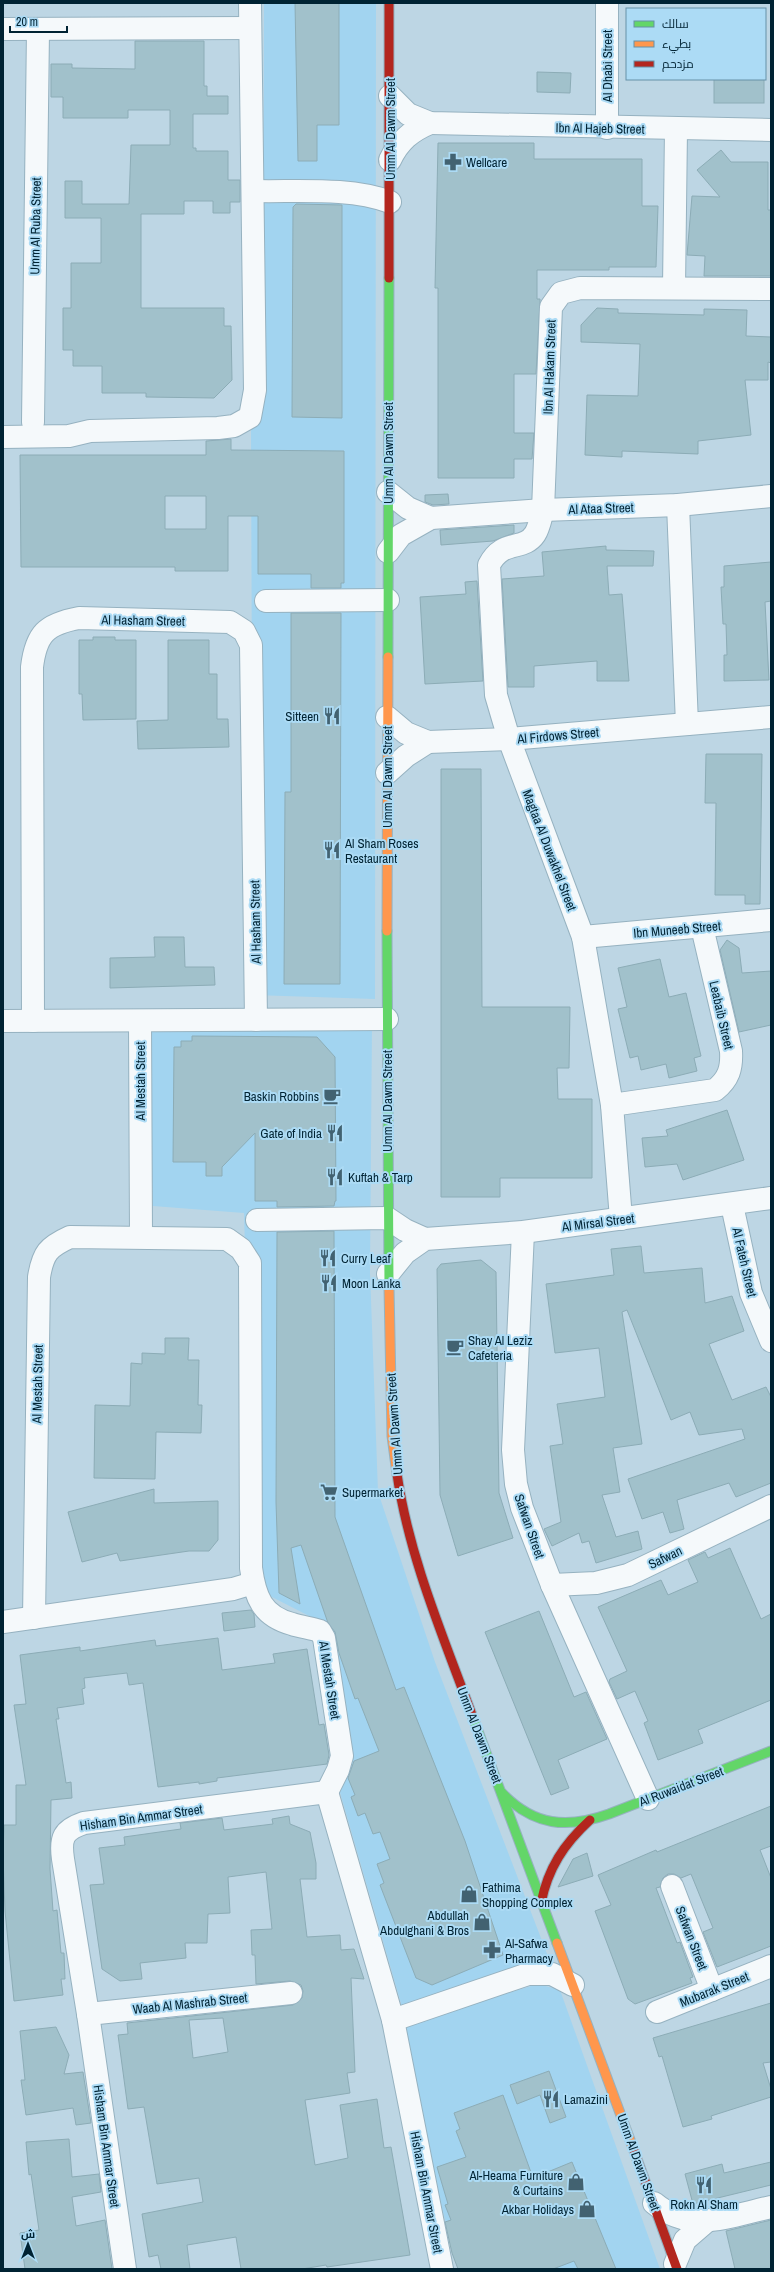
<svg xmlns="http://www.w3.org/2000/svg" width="774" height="2272" font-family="'Archivo Narrow',Cairo,sans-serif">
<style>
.built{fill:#a2d4f0}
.building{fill:#a1c1cb;stroke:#8cacb6;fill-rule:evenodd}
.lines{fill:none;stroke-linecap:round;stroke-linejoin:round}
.street-casing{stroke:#96b2c0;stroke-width:24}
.fast-casing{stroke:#96b2c0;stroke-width:11}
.slow-casing{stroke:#96b2c0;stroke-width:11}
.jam-casing{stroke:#96b2c0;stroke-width:11}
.street{stroke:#f5f9fb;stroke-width:22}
.fast{stroke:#63d668;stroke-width:9}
.slow{stroke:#ff974d;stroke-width:9}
.jam{stroke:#b3261e;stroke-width:9}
.labels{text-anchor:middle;stroke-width:4;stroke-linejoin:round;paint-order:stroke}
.street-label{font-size:13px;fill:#002333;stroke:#acdbf5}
.poi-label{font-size:13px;fill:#002333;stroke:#acdbf5;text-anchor:start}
</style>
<rect width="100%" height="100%" fill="#bdd6e4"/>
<g class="built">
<path d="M264 3H376L375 999 253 995 251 431 263 387Z"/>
<path d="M147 1018 372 1021 370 1272 378 1492 435 1662 549 1959 402 2007 337 1782 353 1754 323 1623 266 1594 254 1568 244 1213 153 1206Z"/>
<path d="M538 1984 560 1990 660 2269H458L430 2163 405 2024Z"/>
</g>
<g class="building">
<path d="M295 3H339V125H317V161H298Z"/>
<path d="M135 41H204V86H207V96H228V114H193V148H196V151H228V180H240V202H230V213H213V201H184V214H141V308H224V326H231L232 380 214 398 146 397V393H102V366H73V350H63V308H71V263H101V218H65V181H82V204H129L131 145H170V110H128V118H63V97H51V64H72V68L135 69Z"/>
<path d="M537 72 571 73 570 93 537 92Z"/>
<rect x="714" y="79" width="50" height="24"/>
<path d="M438 143H534V159H642V206H658L656 267H609V270H537V299H540V303L536 374H514V433H534L532 459H514V478H438V288H435Z"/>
<path d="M721 150 731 162H768V210H771V276H704L705 256 687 255 692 196 720 197 697 170Z"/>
<path d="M296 204 342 205V418L292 417 293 207Z"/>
<path d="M597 308 618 309V313L704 315V309L747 310 746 336 771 337V363L768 362V380H745L751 435 698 441V454L622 451V457L585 455 587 395 638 396 640 344 581 342V325Z"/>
<path d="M231 439V450L344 451V583H341V588H311V574H258V516H228V571H175V567H21L20 455H206V441ZM165 496H206V529H165Z"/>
<path d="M448 494 449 504 433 505 425 502V495Z"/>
<path d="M514 525V533L493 541 441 545 440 530Z"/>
<path d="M606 546V550L654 551 653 566H607L609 595 622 594 629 681H597V661L534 666V687H508L502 579 544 576 542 552Z"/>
<path d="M771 562V601L765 602 769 680 724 681V655H727L726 624H723L721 587H724V566Z"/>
<path d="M477 581 483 681 425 684 420 597 466 594 465 582Z"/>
<path d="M291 613H341L340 984H284L285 792H291Z"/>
<path d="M93 637H115V640H136V719L83 720 82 694H79V640H93Z"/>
<path d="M168 640H209V674H217V719H228L229 747 138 749 137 721 168 720Z"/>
<path d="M706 754H762L760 904H745V895H715L716 803H705Z"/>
<path d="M441 769H481L482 1007H570L569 1068H557L558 1099H592V1178H500V1197H441Z"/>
<path d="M154 937H184L185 967H214L215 985 110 988V958L155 957Z"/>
<path d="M727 940 739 948 742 973 771 971V1025L739 1032 720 950Z"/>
<path d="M660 959 669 997 686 993 701 1056 694 1058 697 1071 669 1078 666 1064 641 1070 638 1056 630 1058 618 1009 627 1007 618 968Z"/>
<path d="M192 1036 317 1037 335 1057 336 1201H335L334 1206 277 1207V1201H255V1133L222 1167V1176H206V1162H173L174 1047H181V1041H192Z"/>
<path d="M727 1110 744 1160 683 1180 677 1164 645 1167 642 1138 668 1136 666 1130Z"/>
<path d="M334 1231 335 1517 396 1690 404 1687 465 1841 503 1955 432 1985 416 1978 380 1885 384 1883 377 1864 390 1859 380 1832 373 1834 365 1813 358 1816 351 1797 355 1795 348 1778 354 1761 379 1751 358 1698 355 1699 339 1653 335 1632 328 1623 301 1545 291 1548 300 1604 279 1593 276 1502 277 1232Z"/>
<path d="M641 1246 644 1273 702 1268 705 1303 732 1296 744 1331 709 1344 732 1400 766 1387 771 1397V1483L736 1497 729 1483 677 1500 684 1529 670 1533 663 1512 642 1519 628 1479 745 1439 742 1429 699 1435 690 1412 671 1420 627 1310 622 1312 642 1444 613 1448 620 1492 602 1495 616 1537 638 1531 642 1549 596 1563 589 1541 582 1543 579 1533 552 1546 544 1529 561 1522 550 1446 563 1444 557 1404 605 1397 599 1348 555 1353 546 1284 614 1275 611 1249Z"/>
<path d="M481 1260 496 1272 499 1493 513 1538 458 1556 440 1495 437 1269 441 1264Z"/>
<path d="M165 1338H189L188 1360H199L198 1405H202L201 1433 156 1432 155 1479 94 1478 95 1405 130 1406 131 1363 142 1364V1353L165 1354Z"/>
<path d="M154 1489V1503L218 1501V1540L209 1551H189L120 1561 117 1553 82 1562 68 1512Z"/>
<path d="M730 1548 761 1619 771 1614V1700L698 1730 703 1743 658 1760 644 1723 648 1721 635 1691 617 1699 609 1682 610 1679 627 1671 598 1607 661 1580 668 1595 698 1582 688 1560 705 1552 708 1558Z"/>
<path d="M251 1610 254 1614 255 1627 224 1631 222 1613Z"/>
<path d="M539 1611 574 1697 586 1692 607 1739 558 1760 569 1788 551 1795 485 1632Z"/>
<path d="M218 1638 222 1670 275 1663 273 1654 307 1649 319 1725 324 1724 329 1755 327 1764 217 1778V1781L199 1784V1782L158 1787 143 1683 129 1685 127 1673 84 1678 85 1688 82 1689 84 1704 57 1708 59 1719H56L66 1783 71 1782 72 1798 51 1800 50 1869 53 1911 57 1910 61 1953H64L65 1979H61L63 1995 14 2001 5 1911 3 1857 4 1825H16V1785H26L14 1705 26 1704 20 1655 80 1647V1651L155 1640 156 1646Z"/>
<path d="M771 1806V1846L760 1850 771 1878V1946L717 1967 703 1932 713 1928 691 1874 681 1878 674 1874H668L663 1878 660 1887 656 1888 677 1943 680 1942 693 1977 690 1978 692 1983 635 2004 628 1999 595 1911 611 1905 598 1875 656 1850 657 1852Z"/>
<path d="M289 1816 290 1824 310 1832 316 1863V1879H300L307 1937 340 1935 341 1950 354 1949 364 1979 351 1978 355 2072 347 2073 350 2093 305 2100 315 2165 348 2158 340 2105 377 2099 384 2148 391 2147 410 2255 327 2267 326 2265 302 2269H241L236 2237 187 2245 190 2269H161L158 2255 149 2257 142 2214 203 2202 199 2178 157 2184 144 2107 128 2109 118 2035 128 2034 127 2023 293 2005 302 1998 303 1991 301 1985 290 1981 256 1984 255 1955H252L251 1930 272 1929 266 1872 228 1877 230 1913 208 1914 207 1943H185L186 1958 140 1963 142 1979 120 1981 102 1969 90 1885 104 1884 99 1848 125 1845 124 1837 181 1829 180 1823 222 1818 224 1830 273 1824 272 1819ZM223 2018 228 2052 193 2058 189 2020Z"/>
<path d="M587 1853 593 1876 558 1887 573 1859Z"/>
<path d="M771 2003V2062L763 2063 771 2089V2097L711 2116 712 2119 683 2127 662 2056 659 2057 653 2038Z"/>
<path d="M56 2027 69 2055 64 2074 83 2072 91 2123 76 2125 73 2108 26 2115 21 2080H25L20 2031Z"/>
<path d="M549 2071 566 2117 550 2123 540 2095 517 2104 510 2085Z"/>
<path d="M503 2095 533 2178 572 2162 616 2269H578L574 2261 553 2269H458L452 2253 445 2222 451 2220 445 2205 448 2204 437 2167 466 2157 456 2131 460 2129 454 2113Z"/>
<path d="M69 2139 72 2177 99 2174 101 2192 72 2197 76 2226 105 2220 112 2269H25L20 2233 39 2230 31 2174 29 2175 26 2142Z"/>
<path d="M771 2162V2185L693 2204 685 2174 722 2164 724 2173Z"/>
<path d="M771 2220V2269H735L726 2231Z"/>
</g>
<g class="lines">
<g class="street-casing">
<g id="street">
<path d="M607 3V128"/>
<path d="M3 29 250 28"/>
<path d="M390 96 408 114 430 123 771 130"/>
<path d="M390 160C399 141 411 131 430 123"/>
<path d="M254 191C297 192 350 187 390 202"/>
<path d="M674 288 676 129"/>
<path d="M33 422 38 30"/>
<path d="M3 437 69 436 90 431 218 428 234 426 250 417 255 390 250 3"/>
<path d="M388 492 408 508 431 518"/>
<path d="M678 505 687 724"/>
<path d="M388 552 401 535 431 518 543 510 678 505 771 496"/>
<path d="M266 601 388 600"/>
<path d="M387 717 406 733 428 742 509 739 771 717"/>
<path d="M387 773 406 756 428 742"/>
<path d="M583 937 771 920"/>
<path d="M3 1021 387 1019"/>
<path d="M33 1021 32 667C36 634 46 624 79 618L230 622 244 631 251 645 256 1020"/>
<path d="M140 1021 141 1237"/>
<path d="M612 1105 715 1090C729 1079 732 1068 731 1051L702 927"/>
<path d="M732 1205 751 1293 771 1341"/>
<path d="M621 1219 612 1105 583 937 509 739 496 695 489 565C503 538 523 552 535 534 539 528 541 517 543 510L551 307 561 293 580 288 771 289"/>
<path d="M257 1220 387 1218 405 1230 425 1239"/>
<path d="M523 1232 513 1450 516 1484 522 1508 552 1585 648 1799"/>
<path d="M388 1274 405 1253 425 1239 523 1232 771 1198"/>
<path d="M552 1585 596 1583 628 1575 771 1506"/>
<path d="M34 1618 39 1277C43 1253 48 1247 70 1237L227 1239 241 1249 250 1263 251 1568C255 1597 262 1616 292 1624 301 1627 311 1628 320 1631L324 1638 342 1756 338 1770 327 1792"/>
<path d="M3 1622 233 1589 253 1583"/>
<path d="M672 1886 712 1990"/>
<path d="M657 2012 771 1966"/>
<path d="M88 2014 291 1993"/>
<path d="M393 2020 528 1974H552L573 1985"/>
<path d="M654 2203C691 2234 729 2216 771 2207"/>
<path d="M675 2264 685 2240 707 2221"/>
<path d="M125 2269 88 2014 63 1859C60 1838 63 1830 84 1823L327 1792 393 2020 442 2269"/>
</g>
</g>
<g class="fast-casing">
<g id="fast">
<path d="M388 657 389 278"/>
<path d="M387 931 389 1288"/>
<path d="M472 1715 557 1943"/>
<path d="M502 1793C534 1826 567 1829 609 1814L771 1751"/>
</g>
</g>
<g class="slow-casing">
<g id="slow">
<path d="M387 931 388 657"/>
<path d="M389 1288 392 1436 397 1474"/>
<path d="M557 1943 633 2148"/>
</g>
</g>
<g class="jam-casing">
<g id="jam">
<path d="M389 278V3"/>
<path d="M397 1474C409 1557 443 1636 472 1715"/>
<path d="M541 1903C548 1868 564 1844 590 1820"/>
<path d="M633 2148 677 2269"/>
</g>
</g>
<use href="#street" class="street"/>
<use href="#fast" class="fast"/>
<use href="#slow" class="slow"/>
<use href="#jam" class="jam"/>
</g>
<defs>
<g id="pharmacy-bare" transform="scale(1.38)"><path d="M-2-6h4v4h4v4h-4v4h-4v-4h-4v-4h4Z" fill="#426271" stroke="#acdbf5" stroke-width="2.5" paint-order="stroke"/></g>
<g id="restaurant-bare" transform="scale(1.38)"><path d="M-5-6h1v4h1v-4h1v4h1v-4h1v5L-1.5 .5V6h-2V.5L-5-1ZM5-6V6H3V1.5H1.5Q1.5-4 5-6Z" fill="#426271" stroke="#acdbf5" stroke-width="2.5" paint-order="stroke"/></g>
<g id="cafe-bare" transform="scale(1.38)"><path d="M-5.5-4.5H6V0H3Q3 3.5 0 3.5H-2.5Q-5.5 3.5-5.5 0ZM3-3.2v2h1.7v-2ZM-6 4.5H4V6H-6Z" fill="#426271" stroke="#acdbf5" stroke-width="2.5" paint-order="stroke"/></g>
<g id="supermarket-bare" transform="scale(1.38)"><path d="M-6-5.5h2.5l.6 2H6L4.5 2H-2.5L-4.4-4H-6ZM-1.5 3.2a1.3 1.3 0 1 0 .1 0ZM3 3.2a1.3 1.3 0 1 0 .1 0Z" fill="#426271" stroke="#acdbf5" stroke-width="2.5" paint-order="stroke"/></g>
<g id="shop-bare" transform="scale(1.38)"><path d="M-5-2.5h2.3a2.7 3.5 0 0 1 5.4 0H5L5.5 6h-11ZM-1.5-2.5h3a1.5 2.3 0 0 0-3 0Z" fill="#426271" stroke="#acdbf5" stroke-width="2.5" paint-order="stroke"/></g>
</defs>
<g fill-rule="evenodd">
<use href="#pharmacy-bare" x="453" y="162"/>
<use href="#restaurant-bare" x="332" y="716"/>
<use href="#restaurant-bare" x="332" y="850"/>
<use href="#cafe-bare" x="332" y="1096"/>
<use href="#restaurant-bare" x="335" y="1133"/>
<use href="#restaurant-bare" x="335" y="1177"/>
<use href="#restaurant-bare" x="328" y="1258"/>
<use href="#restaurant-bare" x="329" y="1283"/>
<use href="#cafe-bare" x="455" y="1347"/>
<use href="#supermarket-bare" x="329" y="1492"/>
<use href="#shop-bare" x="469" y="1894"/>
<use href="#shop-bare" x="482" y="1922"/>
<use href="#pharmacy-bare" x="492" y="1950"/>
<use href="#restaurant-bare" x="551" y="2099"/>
<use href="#shop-bare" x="576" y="2182"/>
<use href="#restaurant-bare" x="704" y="2185"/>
<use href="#shop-bare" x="587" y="2209"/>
</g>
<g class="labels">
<g class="street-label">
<text transform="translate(607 66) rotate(-90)" y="5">Al Dhabi Street</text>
<text transform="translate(600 128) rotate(1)" y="5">Ibn Al Hajeb Street</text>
<text transform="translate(390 129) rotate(-90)" y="5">Umm Al Dawm Street</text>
<text transform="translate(35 226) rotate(-89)" y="5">Umm Al Ruba Street</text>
<text transform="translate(549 367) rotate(-88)" y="5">Ibn Al Hakam Street</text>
<text transform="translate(388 453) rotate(-90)" y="5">Umm Al Dawm Street</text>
<text transform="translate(601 508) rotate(-2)" y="5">Al Ataa Street</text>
<text transform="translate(143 620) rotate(1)" y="5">Al Hasham Street</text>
<text transform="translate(558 735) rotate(-5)" y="5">Al Firdows Street</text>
<text transform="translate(387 777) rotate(-90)" y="5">Umm Al Dawm Street</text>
<text transform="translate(550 850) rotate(69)" y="5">Magtaa Al Duwakhel Street</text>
<text transform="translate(255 922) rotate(-91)" y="5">Al Hasham Street</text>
<text transform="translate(677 929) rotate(-5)" y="5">Ibn Muneeb Street</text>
<text transform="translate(722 1015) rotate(77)" y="5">Leabaib Street</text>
<text transform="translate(140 1081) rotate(-90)" y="5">Al Mestah Street</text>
<text transform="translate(387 1101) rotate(-90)" y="5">Umm Al Dawm Street</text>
<text transform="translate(598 1222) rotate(-7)" y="5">Al Mirsal Street</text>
<text transform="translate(745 1262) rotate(77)" y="5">Al Fateh Street</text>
<text transform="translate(37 1384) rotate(-89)" y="5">Al Mestah Street</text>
<text transform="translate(394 1424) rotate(-94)" y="5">Umm Al Dawm Street</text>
<text transform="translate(530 1526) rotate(71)" y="5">Safwan Street</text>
<text transform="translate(665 1557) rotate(-26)" y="5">Safwan</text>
<text transform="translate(330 1680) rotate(81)" y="5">Al Mestah Street</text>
<text transform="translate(480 1735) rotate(69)" y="5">Umm Al Dawm Street</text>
<text transform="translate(681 1786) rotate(-21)" y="5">Al Ruwaidat Street</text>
<text transform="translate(141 1817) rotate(-8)" y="5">Hisham Bin Ammar Street</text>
<text transform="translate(692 1938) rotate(69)" y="5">Safwan Street</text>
<text transform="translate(714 1989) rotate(-22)" y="5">Mubarak Street</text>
<text transform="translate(190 2003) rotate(-6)" y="5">Waab Al Mashrab Street</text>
<text transform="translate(107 2146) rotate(82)" y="5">Hisham Bin Ammar Street</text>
<text transform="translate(639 2162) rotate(70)" y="5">Umm Al Dawm Street</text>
<text transform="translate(427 2192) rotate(79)" y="5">Hisham Bin Ammar Street</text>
</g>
<g class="poi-label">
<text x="466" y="167">Wellcare</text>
<text x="319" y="721" text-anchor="end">Sitteen</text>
<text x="345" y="848">Al Sham Roses<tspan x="345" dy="15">Restaurant</tspan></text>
<text x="319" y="1101" text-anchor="end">Baskin Robbins</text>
<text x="322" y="1138" text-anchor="end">Gate of India</text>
<text x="348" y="1182">Kuftah &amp; Tarp</text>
<text x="341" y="1263">Curry Leaf</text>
<text x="342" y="1288">Moon Lanka</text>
<text x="468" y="1345">Shay Al Leziz<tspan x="468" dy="15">Cafeteria</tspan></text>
<text x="342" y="1497">Supermarket</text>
<text x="482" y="1892">Fathima<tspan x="482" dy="15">Shopping Complex</tspan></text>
<text x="469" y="1920" text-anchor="end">Abdullah<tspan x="469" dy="15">Abdulghani &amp; Bros</tspan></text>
<text x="505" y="1948">Al-Safwa<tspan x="505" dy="15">Pharmacy</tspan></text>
<text x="564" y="2104">Lamazini</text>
<text x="563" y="2180" text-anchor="end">Al-Heama Furniture<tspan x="563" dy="15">&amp; Curtains</tspan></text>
<text x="704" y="2209" text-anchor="middle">Rokn Al Sham</text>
<text x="574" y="2214" text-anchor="end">Akbar Holidays</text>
</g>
</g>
<rect width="774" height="2272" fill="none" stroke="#002333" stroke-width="8"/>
<rect x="626" y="8" width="140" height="72" fill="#acdbf5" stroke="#6791a7"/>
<rect x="634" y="21" width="20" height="6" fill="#63d668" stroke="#6791a7"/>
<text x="662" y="28" font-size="12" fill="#002333">سالك</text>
<rect x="634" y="41" width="20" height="6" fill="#ff974d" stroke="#6791a7"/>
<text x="662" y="48" font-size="12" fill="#002333">بطيء</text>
<rect x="634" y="61" width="20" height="6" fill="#b3261e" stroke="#6791a7"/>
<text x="662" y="68" font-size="12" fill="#002333">مزدحم</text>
<g transform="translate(28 2244)" stroke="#acdbf5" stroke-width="3" paint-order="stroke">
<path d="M0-3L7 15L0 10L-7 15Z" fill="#002333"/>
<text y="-6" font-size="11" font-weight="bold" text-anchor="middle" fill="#002333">ش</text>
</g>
<path d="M10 26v6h57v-6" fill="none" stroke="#002333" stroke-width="2"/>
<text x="16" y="26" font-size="12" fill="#002333" stroke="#acdbf5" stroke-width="3" paint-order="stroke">20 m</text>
</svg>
